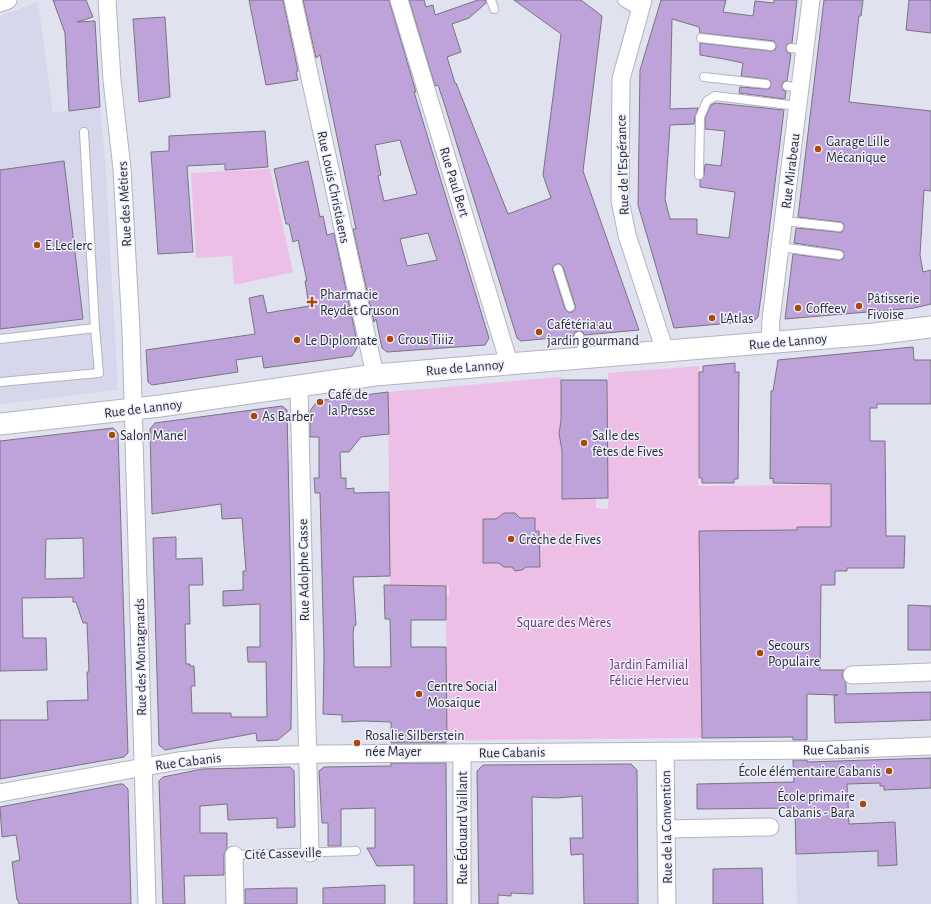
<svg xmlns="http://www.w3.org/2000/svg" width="931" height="904" font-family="'Alegreya Sans',sans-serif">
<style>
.built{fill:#d6d7eb}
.green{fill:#edbee6}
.building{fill:#bda3da;stroke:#79747f;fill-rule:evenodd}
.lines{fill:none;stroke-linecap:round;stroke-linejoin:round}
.service-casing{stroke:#b2b4c0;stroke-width:10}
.pedestrian-casing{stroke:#b2b4c0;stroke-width:14}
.minor-casing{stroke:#b2b4c0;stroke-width:19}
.tertiary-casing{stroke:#b2b4c0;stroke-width:23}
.service{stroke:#fff;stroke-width:8}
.pedestrian{stroke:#fff;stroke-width:12}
.minor{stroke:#fff;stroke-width:17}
.tertiary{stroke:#fff;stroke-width:21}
.poi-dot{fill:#ab490a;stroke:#eef0fd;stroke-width:1.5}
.labels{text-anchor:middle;stroke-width:3;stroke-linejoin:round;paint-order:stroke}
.poi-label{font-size:14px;fill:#2b2b30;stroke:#eef0fd;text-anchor:start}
.street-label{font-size:14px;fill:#2b2b30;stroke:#eef0fd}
.park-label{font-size:14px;fill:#72366d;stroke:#eef0fd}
</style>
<rect width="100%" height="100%" fill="#e1e2ef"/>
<g class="built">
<path d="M38 2 53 113 100 107 105 157 118 390 0 404V16Z"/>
<path d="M931 758V904H797L793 762Z"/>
</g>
<g class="green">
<path d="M270 169 293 272 234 285 232 256 196 258 191 173Z"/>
<path d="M699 366 698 486 831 485V527H797V530L699 531 702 738 447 740 446 595H449V586L390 585 388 392 561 377V421L559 433 562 451V499L596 498V508L608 509V373Z"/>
</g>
<g class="building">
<path d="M53 0H86L93 17 77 22 95 21 100 107 69 111 65 33Z"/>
<path d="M249 0H283L298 71 296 72 298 80 266 85Z"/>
<path d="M303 0H389L416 92H414L489 338 485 345 387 352 382 348 376 319 374 322 353 229H356L320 55 316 58ZM400 140 417 194 384 201 378 176 381 175 375 145ZM428 233 437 260 407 266 400 239Z"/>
<path d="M409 0H424L426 7 433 5 435 15 478 0H486V3L469 18 452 24 461 52 447 57 455 83H456L508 214 551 198 543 175 561 34 514 0H581L602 16 583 171 639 330 584 335 583 332 578 331 575 332 574 336 521 341 517 338 444 103 438 85 435 86ZM556 264H560L563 267 575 305V309L572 312H568L565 309 553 271V267Z"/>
<path d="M661 0H726L723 12 753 16 755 1 774 3V0H797L792 43 787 44 786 48 787 52 791 54 787 81 783 82 782 86 783 90 786 91 785 99 739 93 740 87 766 89 770 88 771 82 767 79 741 76 743 63 724 59 700 55V43L771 51 775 50 776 47 774 41 700 33 699 27 672 19 670 109 698 108 695 117 694 124 670 125 665 199 670 219H697V234L729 238 735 192 700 187V180L704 175 705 164 721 166 725 131 705 129V118L711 105 715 103 784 110 761 297 758 317 754 321 674 328 638 205 640 70Z"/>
<path d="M824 0H863L861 16H859L849 102 931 111V191L924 190 920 255 923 272 931 270V304L914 308 785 319 793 254 838 260 843 259 844 255 843 251 840 250 794 243 796 228 838 232H842L844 228V224L840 222 798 217Z"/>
<path d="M909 0H931V33L906 30Z"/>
<path d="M165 17 170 97 139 102 133 19Z"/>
<path d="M265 131 268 167 225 170V164L187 166 193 252 158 254 151 152 169 151V136Z"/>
<path d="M64 161 83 319 0 329V170Z"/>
<path d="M308 161 320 217 323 216 327 235 334 233 358 346 352 356 264 368 262 356 236 360 238 372 152 385 148 382 146 350 255 334 249 298 263 295 267 313 309 306 305 281H307L298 240 293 242 289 224H286L274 169Z"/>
<path d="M913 347 914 360H931V404H877V408H870V441H885L886 536H905L904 568H847V571H835V585H821L820 670H844L842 676 846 683V694L931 692V720L835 723 834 695H838L807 694V740H793V737L702 738 699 531 797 530V527H831V484L773 483V478L770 479 771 391H773L778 360Z"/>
<path d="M735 363V372H739L738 479H734V483H702V478H699V372H703V366Z"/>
<path d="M561 380H607L608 498 562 499V451L559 433 561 421Z"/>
<path d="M388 392 389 434 361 437 349 452H340L341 478H346V489L354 488V493L389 492 390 576 353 577 356 625 354 626 353 633 354 667H391L390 619H385L384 585 446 586V620H411V647H446L447 740H446V743H391V722L363 721 342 722V715L323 714 324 656 320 493H315L314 478H319V437H310V411L317 401Z"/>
<path d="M282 406 287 410 292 638 291 729 278 740 257 741 256 733 165 750 159 745 153 538 176 537V559L202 558 203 585H189L190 624H185L186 664H190V666H194L195 686H191L192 713H231V717H267L266 662H248L247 647H260V604L223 606V591L243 590V571H246L242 518 222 519 221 504 152 514 150 429 155 423Z"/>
<path d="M113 428 118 433 128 753 124 757 0 779V720H48L47 701 88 700 87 672H89L87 623H83L76 602H73V597L22 598 23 638H46L47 670 0 671V441ZM83 538 84 578 45 579 46 539Z"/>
<path d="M504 513H515L520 518H535V531H539L540 567H526L522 570 515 571 512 567H504L499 563H483V519H496Z"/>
<path d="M908 605 931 606V650H908Z"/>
<path d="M931 758V788L884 790V786H880V783L847 784 849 824 895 822 897 865 878 866V851L796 854 795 808 697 809V784L794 782 793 760H807V762Z"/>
<path d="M391 763H446L447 904H414V865L377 866 367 848H375V808L341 809V846H328V823H322L319 771 324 767 391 766Z"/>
<path d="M631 764 637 770 638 904H584L583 854 571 855 570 838H583L582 796 556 798 532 797 533 894 511 893V896L498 895V904H479L477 771 483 765Z"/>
<path d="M290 767 294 771 295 827 277 828V818L228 820 227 804 200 806V833H227V848L224 855V875L184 876 185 904H163L159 781 163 777 202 769Z"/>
<path d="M120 784H123L128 789 131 904H19L18 900H17L12 862 20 860 16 835 2 837 0 807Z"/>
<path d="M762 868 763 904H713V869Z"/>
<path d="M385 885V904H323V888Z"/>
<path d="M285 888H297V904H245V889Z"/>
</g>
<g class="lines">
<g class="service-casing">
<g id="service">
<path d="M491 0 494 9"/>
<path d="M701 38 771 46"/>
<path d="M791 48 805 50"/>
<path d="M704 77 766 84"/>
<path d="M787 86 800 88"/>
<path d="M699 175 700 117 707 101 715 96 798 106"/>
<path d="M784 221 839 227"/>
<path d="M780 247 839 255"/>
<path d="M558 269 570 307"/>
<path d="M579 336 585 357"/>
<path d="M0 339 95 328"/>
<path d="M0 382 99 373 95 328 84 132"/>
<path d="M234 855 356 851"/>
</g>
</g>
<g class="pedestrian-casing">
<path id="pedestrian" d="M624 0 640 10"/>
</g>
<g class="minor-casing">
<g id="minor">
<path d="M107 0 112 80 122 169 131 330 147 904"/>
<path d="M293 0 375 375"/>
<path d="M399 0 509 363"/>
<path d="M643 0 621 79 620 200 627 235 665 351"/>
<path d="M0 3 8 0"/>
<path d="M770 342 771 319 811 0"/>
<path d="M299 386 310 853"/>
<path d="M852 675 931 672"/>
<path d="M665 751 667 904"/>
<path d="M0 793 178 761 219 757 323 754 829 750 931 746"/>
<path d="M666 829 770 827"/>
<path d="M234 855 235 904"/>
<path d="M462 904V753"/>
</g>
</g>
<g class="tertiary-casing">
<path id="tertiary" d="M0 424 160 406 375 375 874 334 931 327"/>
</g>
<use href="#service" class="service"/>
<use href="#pedestrian" class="pedestrian"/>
<use href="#minor" class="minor"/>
<use href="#tertiary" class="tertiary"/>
</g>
<g class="poi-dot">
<circle cx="818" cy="149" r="4"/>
<circle cx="37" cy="245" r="4"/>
<path d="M310 296h4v4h4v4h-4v4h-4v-4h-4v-4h4z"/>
<circle cx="859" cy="306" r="4"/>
<circle cx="798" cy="308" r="4"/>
<circle cx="712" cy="318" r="4"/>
<circle cx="539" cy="332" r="4"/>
<circle cx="390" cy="339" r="4"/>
<circle cx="297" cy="340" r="4"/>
<circle cx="320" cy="402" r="4"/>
<circle cx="254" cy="416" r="4"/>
<circle cx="112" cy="435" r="4"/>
<circle cx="584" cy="443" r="4"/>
<circle cx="511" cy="539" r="4"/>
<circle cx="760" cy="653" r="4"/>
<circle cx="419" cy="694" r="4"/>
<circle cx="357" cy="743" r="4"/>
<circle cx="889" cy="771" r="4"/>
<circle cx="863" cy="804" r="4"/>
</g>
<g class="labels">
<g class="poi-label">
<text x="826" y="146">Garage Lille<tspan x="826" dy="16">Mécanique</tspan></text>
<text x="45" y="250">E.Leclerc</text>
<text x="320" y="299">Pharmacie<tspan x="320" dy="16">Reydet Gruson</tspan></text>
<text x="867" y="303">Pâtisserie<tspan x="867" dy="16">Fivoise</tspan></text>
<text x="806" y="313">Coffeev</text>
<text x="720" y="323">L'Atlas</text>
<text x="547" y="329">Cafétéria au<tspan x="547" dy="16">jardin gourmand</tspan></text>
<text x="398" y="344">Crous Tiiiz</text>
<text x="305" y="345">Le Diplomate</text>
<text x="328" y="399">Café de<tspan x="328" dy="16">la Presse</tspan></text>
<text x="262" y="421">As Barber</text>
<text x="120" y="440">Salon Manel</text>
<text x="592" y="440">Salle des<tspan x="592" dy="16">fêtes de Fives</tspan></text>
<text x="519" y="544">Crèche de Fives</text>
<text x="768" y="650">Secours<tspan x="768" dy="16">Populaire</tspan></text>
<text x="427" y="691">Centre Social<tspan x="427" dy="16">Mosaïque</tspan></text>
<text x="365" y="740">Rosalie Silberstein<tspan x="365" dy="16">née Mayer</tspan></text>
<text x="881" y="776" text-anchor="end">École élémentaire Cabanis</text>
<text x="855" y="801" text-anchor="end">École primaire<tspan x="855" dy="16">Cabanis - Bara</tspan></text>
</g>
<g class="street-label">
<text transform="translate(622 165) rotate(-92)" y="5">Rue de l'Espérance</text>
<text transform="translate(790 171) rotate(-83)" y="5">Rue Mirabeau</text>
<text transform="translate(455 182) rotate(73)" y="5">Rue Paul Bert</text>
<text transform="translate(334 187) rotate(78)" y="5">Rue Louis Christiaens</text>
<text transform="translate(124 204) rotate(-93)" y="5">Rue des Métiers</text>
<text transform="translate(788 341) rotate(-5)" y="5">Rue de Lannoy</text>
<text transform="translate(465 367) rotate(-5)" y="5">Rue de Lannoy</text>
<text transform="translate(143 408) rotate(-7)" y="5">Rue de Lannoy</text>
<text transform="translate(303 570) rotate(-91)" y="5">Rue Adolphe Casse</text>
<text transform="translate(140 657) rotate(-91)" y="5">Rue des Montagnards</text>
<text transform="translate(836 749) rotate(-1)" y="5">Rue Cabanis</text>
<text transform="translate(512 752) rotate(-1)" y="5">Rue Cabanis</text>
<text transform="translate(188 761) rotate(-7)" y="5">Rue Cabanis</text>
<text transform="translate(666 827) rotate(-91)" y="5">Rue de la Convention</text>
<text transform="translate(462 828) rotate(-90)" y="5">Rue Édouard Vaillant</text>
<text transform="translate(283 853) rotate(-2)" y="5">Cité Casseville</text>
</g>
<g class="park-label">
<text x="564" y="627">Square des Mères</text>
<text x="649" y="669">Jardin Familial<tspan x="649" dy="16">Félicie Hervieu</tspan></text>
</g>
</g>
</svg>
